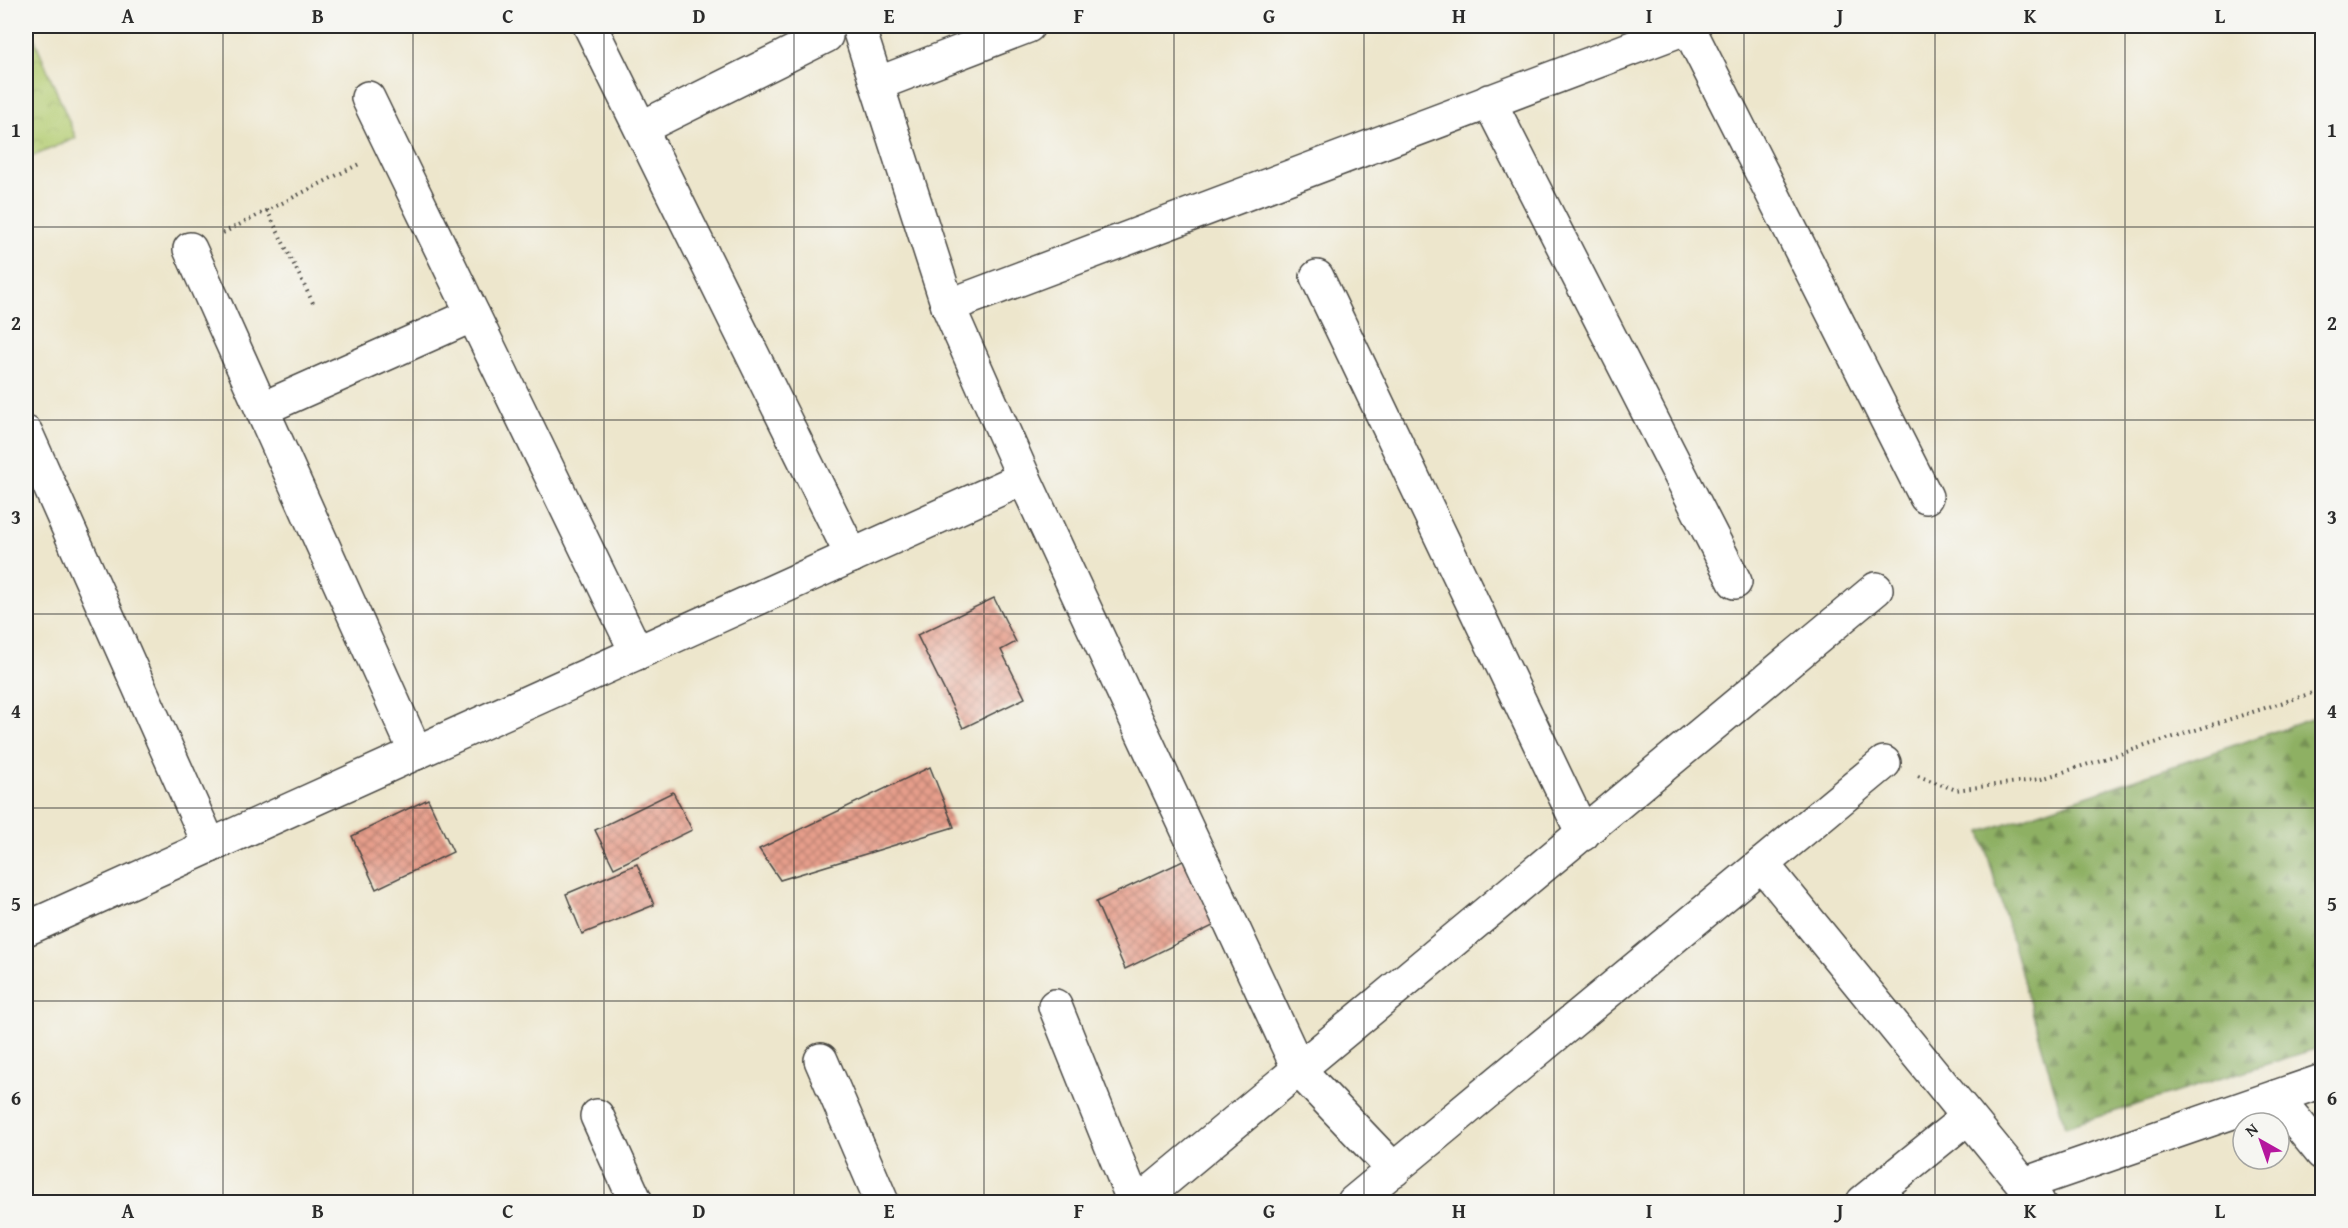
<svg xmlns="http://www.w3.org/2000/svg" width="2348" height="1228" font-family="'Gentium Book Plus',serif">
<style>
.forest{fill:url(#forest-firs);stroke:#5c6e47;stroke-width:1.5}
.park{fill:url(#park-crowns);stroke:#6f7c4e;stroke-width:1.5}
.building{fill:url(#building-cross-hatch)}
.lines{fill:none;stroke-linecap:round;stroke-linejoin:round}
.minor-casing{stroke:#484743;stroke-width:36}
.path{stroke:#484743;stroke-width:4;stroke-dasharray:1.5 4.5;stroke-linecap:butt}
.minor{stroke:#fff;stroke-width:33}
.grid{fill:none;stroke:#2b2b2b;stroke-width:1.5;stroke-opacity:0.55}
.neatline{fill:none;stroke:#2b2b2b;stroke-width:2}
.grid-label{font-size:20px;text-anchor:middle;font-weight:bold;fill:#2b2b2b}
</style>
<defs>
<pattern id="forest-firs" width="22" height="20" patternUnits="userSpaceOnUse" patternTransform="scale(1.5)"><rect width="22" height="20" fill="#8eb063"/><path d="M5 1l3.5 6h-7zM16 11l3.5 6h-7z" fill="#748f52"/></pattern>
<pattern id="park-crowns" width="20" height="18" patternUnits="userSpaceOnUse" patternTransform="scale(1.5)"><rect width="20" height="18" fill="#b3cc71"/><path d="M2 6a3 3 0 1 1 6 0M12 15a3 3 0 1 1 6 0" fill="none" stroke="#9aaf62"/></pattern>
<pattern id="building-cross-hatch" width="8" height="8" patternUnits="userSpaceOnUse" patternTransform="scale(1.5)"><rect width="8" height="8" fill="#e69e8b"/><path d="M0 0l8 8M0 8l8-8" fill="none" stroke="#bb8172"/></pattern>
</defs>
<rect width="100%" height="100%" fill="#f6f6f2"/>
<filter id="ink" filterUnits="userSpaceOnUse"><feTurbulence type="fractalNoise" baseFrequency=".0167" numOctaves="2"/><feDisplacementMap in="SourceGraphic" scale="12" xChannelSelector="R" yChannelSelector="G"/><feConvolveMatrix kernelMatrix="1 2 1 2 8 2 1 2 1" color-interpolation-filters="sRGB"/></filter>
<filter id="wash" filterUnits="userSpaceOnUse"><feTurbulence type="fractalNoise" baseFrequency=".008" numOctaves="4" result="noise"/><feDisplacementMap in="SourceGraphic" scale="24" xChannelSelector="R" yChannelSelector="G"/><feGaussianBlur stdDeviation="1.35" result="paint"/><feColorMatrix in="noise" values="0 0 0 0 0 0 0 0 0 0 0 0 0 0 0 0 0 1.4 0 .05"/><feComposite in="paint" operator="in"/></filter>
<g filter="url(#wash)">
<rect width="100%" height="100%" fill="#ede6cc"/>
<path class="forest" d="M2322 715V1047L2065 1127 1981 832Z"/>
<path class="park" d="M26 26H29L76 138 26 159Z"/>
<g id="blocks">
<g class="building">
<path d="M994 598 1016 642 1001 650 1025 698 963 728 917 635Z"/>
<path d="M930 767 954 827 780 880 759 849Z"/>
<path d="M673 792 692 830 614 868 595 830Z"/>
<path d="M428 799 453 852 376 889 352 836Z"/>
<path d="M1185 860 1215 925 1125 969 1096 902Z"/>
<path d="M637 864 654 905 582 934 566 894Z"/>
</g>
</g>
</g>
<g filter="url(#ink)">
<use href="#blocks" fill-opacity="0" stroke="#484743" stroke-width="1.5"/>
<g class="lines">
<g class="minor-casing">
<g id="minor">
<path d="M590 26 852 556"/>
<path d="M858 26 948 306 1024 478 1299 1070 1394 1170"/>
<path d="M877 84 1028 26"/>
<path d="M368 98 637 653"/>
<path d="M1489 101 1735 582"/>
<path d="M641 128 826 36"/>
<path d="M190 249 416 753"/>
<path d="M1317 277 1583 834"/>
<path d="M948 306 1688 27 1926 497"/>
<path d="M262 409 473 315"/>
<path d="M26 433 210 846"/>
<path d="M1762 864 2038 1202"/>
<path d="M26 929 1024 478"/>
<path d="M1055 1006 1134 1202"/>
<path d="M821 1060 882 1202"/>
<path d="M2276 1097 2322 1153"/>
<path d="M597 1116 636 1202"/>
<path d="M2024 1184 2322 1081"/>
<path d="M1139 1202 1876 589"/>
<path d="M1354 1202 1884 763"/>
<path d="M1863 1202 1968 1117"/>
</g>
</g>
<g class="path">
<path d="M267 210 314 305"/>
<path d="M223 233 361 163"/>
<path d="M1918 776 1956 790 2041 779 2322 690"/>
</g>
<use href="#minor" class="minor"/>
</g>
</g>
<path class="grid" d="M223 26V1202M413 26V1202M604 26V1202M794 26V1202M984 26V1202M1174 26V1202M1364 26V1202M1554 26V1202M1744 26V1202M1935 26V1202M2125 26V1202M26 227H2322M26 420H2322M26 614H2322M26 808H2322M26 1001H2322"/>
<rect width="2348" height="1228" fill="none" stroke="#f6f6f2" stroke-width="66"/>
<g transform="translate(2261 1141) rotate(320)"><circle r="28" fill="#f6f6f2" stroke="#a5a5a2" stroke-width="1.5"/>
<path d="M0-4.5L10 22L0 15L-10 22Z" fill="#b5179e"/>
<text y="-9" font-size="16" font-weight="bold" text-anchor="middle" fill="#2b2b2b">N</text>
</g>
<rect x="33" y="33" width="2282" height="1162" class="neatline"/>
<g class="grid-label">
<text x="128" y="23">A</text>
<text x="318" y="23">B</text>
<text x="508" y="23">C</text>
<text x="699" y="23">D</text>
<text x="889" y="23">E</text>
<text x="1079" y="23">F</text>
<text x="1269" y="23">G</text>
<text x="1459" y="23">H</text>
<text x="1649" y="23">I</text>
<text x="1840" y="23">J</text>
<text x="2030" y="23">K</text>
<text x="2220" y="23">L</text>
<text x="16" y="137">1</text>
<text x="2332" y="137">1</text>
<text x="16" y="330">2</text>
<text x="2332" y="330">2</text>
<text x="16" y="524">3</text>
<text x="2332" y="524">3</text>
<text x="16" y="718">4</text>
<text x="2332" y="718">4</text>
<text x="16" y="911">5</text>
<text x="2332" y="911">5</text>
<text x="16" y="1105">6</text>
<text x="2332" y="1105">6</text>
<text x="128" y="1218">A</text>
<text x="318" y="1218">B</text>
<text x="508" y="1218">C</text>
<text x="699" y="1218">D</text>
<text x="889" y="1218">E</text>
<text x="1079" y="1218">F</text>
<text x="1269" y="1218">G</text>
<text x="1459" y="1218">H</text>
<text x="1649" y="1218">I</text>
<text x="1840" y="1218">J</text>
<text x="2030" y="1218">K</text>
<text x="2220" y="1218">L</text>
</g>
</svg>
